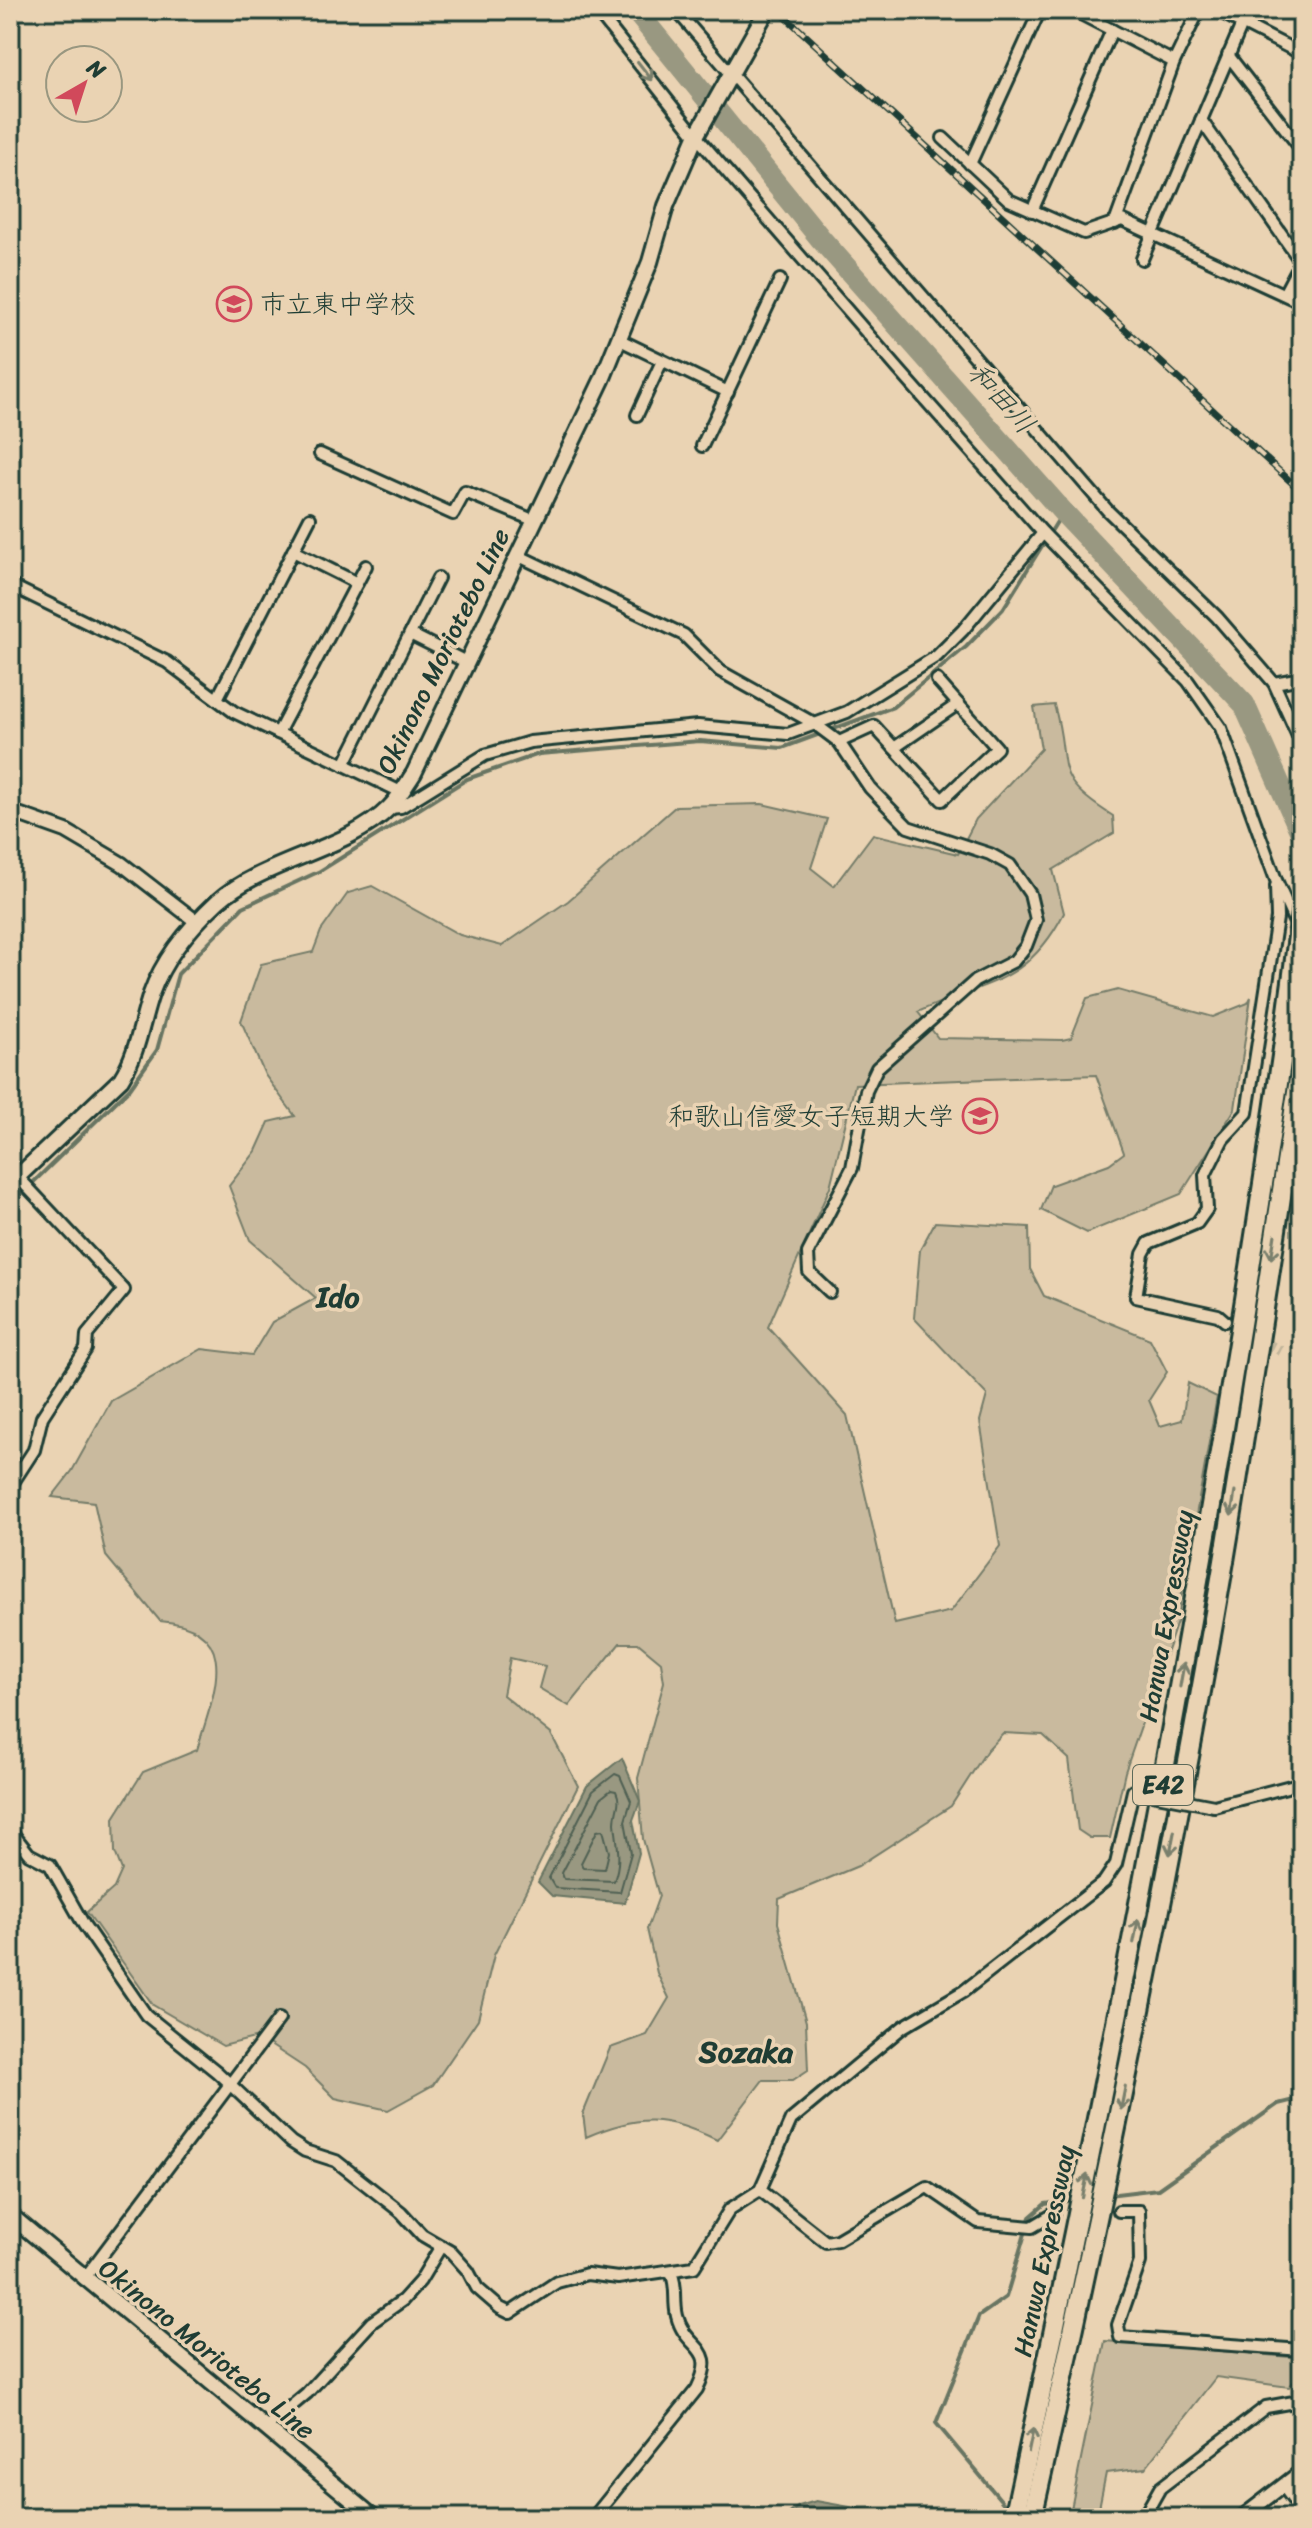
<svg xmlns="http://www.w3.org/2000/svg" width="1312" height="2528" font-family="Sriracha,'Klee One',sans-serif">
<style>
.green{fill:#c9ba9e;stroke:#747c69;stroke-width:2}
.water{fill:#999881;stroke:#687462;stroke-width:2}
.lines{fill:none;stroke-linecap:round;stroke-linejoin:round}
.shore{stroke:#506153;stroke-width:2}
.stream{stroke:#687462;stroke-width:4}
.river{stroke:#999881;stroke-width:22}
.minor-tunnel{stroke:#c1b59a;stroke-width:10;stroke-dasharray:10 5;stroke-linecap:butt}
.minor-casing{stroke:#1f3d34;stroke-width:16}
.tertiary-casing{stroke:#1f3d34;stroke-width:18}
.secondary-casing{stroke:#1f3d34;stroke-width:20}
.motorway-casing{stroke:#1f3d34;stroke-width:24}
.minor{stroke:#ead3b3;stroke-width:10}
.tertiary{stroke:#ead3b3;stroke-width:12}
.secondary{stroke:#ead3b3;stroke-width:14}
.motorway{stroke:#ead3b3;stroke-width:18}
.rail-casing{stroke:#1f3d34;stroke-width:7}
.rail{stroke:#ead3b3;stroke-width:4;stroke-dasharray:12;stroke-linecap:butt}
.minor-bridge-casing{stroke:#1f3d34;stroke-width:16;stroke-linecap:butt}
.motorway-bridge-casing{stroke:#1f3d34;stroke-width:24;stroke-linecap:butt}
.minor-bridge{stroke:#ead3b3;stroke-width:10}
.motorway-bridge{stroke:#ead3b3;stroke-width:18}
.oneway{stroke:#7a806d}
.labels{text-anchor:middle;stroke-width:7;stroke-linejoin:round;paint-order:stroke}
.shield{fill:#ead3b3;stroke:#5c6a5a;stroke-width:2}
.shield-label{font-size:24px;font-weight:bold;fill:#1f3d34}
.poi-label{font-size:26px;fill:#1f3d34;stroke:#ead3b3;text-anchor:start}
.street-label{font-size:26px;fill:#1f3d34;stroke:#ead3b3}
.water-label{font-size:28px;font-style:italic;fill:#314b40;stroke:#ead3b3}
.quarter-label{font-size:30px;font-weight:bold;fill:#1f3d34;stroke:#ead3b3}
</style>
<rect width="100%" height="100%" fill="#ead3b3"/>
<filter id="ink" filterUnits="userSpaceOnUse"><feTurbulence type="fractalNoise" baseFrequency=".0125" numOctaves="2"/><feDisplacementMap in="SourceGraphic" scale="16" xChannelSelector="R" yChannelSelector="G"/><feConvolveMatrix kernelMatrix="1 2 1 2 8 2 1 2 1" color-interpolation-filters="sRGB"/></filter>
<g filter="url(#ink)">
<g class="green">
<path d="M1054 705C1073 768 1047 775 1113 816L1114 833 1053 870 1064 913C1026 987 983 981 918 1012L938 1038 1062 1040 1071 1038 1087 998 1118 990 1213 1017 1248 1003 1251 997 1235 1109 1181 1194 1087 1233 1041 1210 1051 1185 1109 1164 1124 1153 1096 1075 855 1084 830 1187 768 1327 847 1415 895 1624 951 1611 1000 1546 980 1421 987 1395 914 1318 920 1250 935 1222 1029 1227 1030 1269 1044 1296 1150 1339 1167 1372 1149 1400 1160 1426 1182 1420 1188 1383 1217 1397 1177 1622 1125 1772 1110 1838H1090L1078 1830 1069 1759 1043 1735 1003 1733 987 1750 951 1806 858 1866 779 1899 778 1923 806 2022 808 2070 793 2080H763L717 2140C665 2115 639 2114 586 2137L583 2114 610 2048 647 2035 669 1998 657 1973 647 1929 659 1896 643 1839 638 1778 664 1682 661 1662 638 1643H620L569 1706 539 1688 545 1666 510 1658 503 1695 551 1734 578 1786 494 1955 478 2019 433 2085 388 2110 335 2098 305 2068 258 2037 223 2046 153 2005 87 1912 114 1888 122 1870 115 1852 114 1818 143 1772 197 1750C213 1695 245 1628 160 1621L106 1556 94 1502 52 1497 72 1471 111 1401 202 1349 252 1355 272 1322 316 1298 250 1240 229 1186 256 1151 269 1122 295 1116 265 1075 241 1021 261 964 313 952 321 931 348 893 372 886 460 935 502 946 568 901 676 806 762 804 827 819 811 868 834 886 873 834 958 854 976 819 1041 749 1034 707Z"/>
<path d="M1105 2341 1302 2358V2382L1296 2379 1289 2387 1216 2377 1145 2468 1106 2473 1097 2518H1051L1071 2509Z"/>
</g>
<g class="water">
<path d="M622 1758 640 1801 633 1820 639 1853 625 1903 552 1896 538 1882 587 1786Z"/>
<path d="M816 2501 895 2515 906 2518H783L799 2506Z"/>
</g>
<g class="lines">
<g class="shore">
<path d="M615 1774 620 1776 631 1801 625 1821 631 1853 620 1892 555 1888 549 1878 593 1791Z"/>
<path d="M611 1790 616 1791C622 1804 615 1809 615 1823 617 1845 622 1859 614 1881L564 1879 562 1873 601 1798Z"/>
<path d="M603 1830 609 1852 605 1869 583 1868 581 1863 597 1831Z"/>
</g>
<g class="stream">
<path d="M1299 903 1302 869"/>
<path d="M10 1205 130 1088 157 1050 178 974 243 907 320 871 467 779 539 754 700 741 782 748 893 707 966 647 1003 609 1063 512"/>
<path d="M1108 2195 1158 2189 1278 2104 1302 2098"/>
<path d="M1009 2510 936 2423 979 2316 1006 2297 1030 2217 1045 2204 1075 2200"/>
</g>
<path class="river" d="M635 10 821 239 1063 512 1244 704 1302 835"/>
<path class="minor-tunnel" d="M1238 1328 1281 1351"/>
<g class="minor-casing">
<g id="minor">
<path d="M596 10 696 136 899 370 1043 533 1188 681 1221 728 1276 880 1296 925"/>
<path d="M676 10 1108 511 1217 617 1274 683 1302 745"/>
<path d="M1073 10 1174 62"/>
<path d="M1216 10 1302 54"/>
<path d="M1228 55 1302 150"/>
<path d="M1201 120 1301 262"/>
<path d="M943 138 1009 200 1084 233 1122 220 1302 303"/>
<path d="M970 164 1040 10"/>
<path d="M1032 211 1112 30"/>
<path d="M1115 223 1174 62 1199 10"/>
<path d="M1142 259 1248 10"/>
<path d="M1284 294 1302 260"/>
<path d="M618 339 728 392"/>
<path d="M637 415 662 361"/>
<path d="M702 446 780 280"/>
<path d="M320 454 453 514 465 492 533 520"/>
<path d="M293 551 357 583"/>
<path d="M517 555 684 635 720 671 815 724 839 742 870 788 908 827 990 854 1010 865 1030 894 1036 920 1026 946 1014 961 975 981 877 1068 866 1091 852 1168 808 1253 809 1272 830 1292"/>
<path d="M10 585 167 662 234 712 401 792"/>
<path d="M410 634 466 662"/>
<path d="M1274 683 1302 678"/>
<path d="M217 699 310 518"/>
<path d="M278 733 366 566"/>
<path d="M839 742 874 726 942 800 997 748 937 680"/>
<path d="M894 748 958 704"/>
<path d="M344 765 438 578"/>
<path d="M389 808 401 807 485 755 530 742 698 726 788 734 847 712 937 656 963 630 1043 533"/>
<path d="M1225 1321 1218 1315 1136 1297 1143 1254 1149 1243 1197 1223 1207 1209 1205 1175 1223 1139 1247 1113 1277 918 1276 886"/>
<path d="M10 1487 34 1450 42 1417 86 1349 87 1335 124 1290 17 1176"/>
<path d="M1214 1806 1302 1783"/>
<path d="M10 1830 29 1854 50 1865 84 1925 146 2015 217 2072 291 2142 305 2151 336 2161 401 2212 422 2235 451 2252 468 2271 477 2288 500 2308 510 2313 557 2282 587 2274 618 2278 694 2267 730 2209 760 2190 791 2120 903 2027 964 1991 1104 1882 1116 1864 1133 1791 1141 1792"/>
<path d="M760 2190 826 2242 837 2240 927 2187 978 2222 1032 2227 1054 2214"/>
<path d="M1119 2211H1139L1140 2262 1118 2325 1120 2337 1302 2350"/>
<path d="M84 2279 279 2019"/>
<path d="M265 2428 307 2393 372 2322 403 2300 420 2281 441 2246"/>
<path d="M1283 2486 1302 2512"/>
<path d="M593 2518 697 2389C719 2344 686 2352 677 2316 673 2300 678 2288 671 2272"/>
<path d="M1143 2518 1160 2488 1266 2407 1294 2402 1302 2405"/>
</g>
</g>
<g class="tertiary-casing">
<g id="tertiary">
<path d="M10 811 66 831 122 864 197 922"/>
<path d="M1241 2518 1302 2471"/>
</g>
</g>
<g class="secondary-casing">
<g id="secondary">
<path d="M10 1184 121 1079C138 1052 141 1024 151 994 164 957 190 927 218 901 264 860 347 850 389 808 399 798 406 785 414 773L602 380 650 262 666 206 696 136 767 10"/>
<path d="M10 2215 374 2518"/>
</g>
</g>
<g class="motorway-casing">
<g id="motorway">
<path d="M1014 2518C1119 2031 1212 1542 1283 1049"/>
<path d="M1032 2518C1103 2200 1169 1882 1224 1561 1252 1394 1276 1227 1302 1060"/>
</g>
</g>
<use href="#minor" class="minor"/>
<use href="#tertiary" class="tertiary"/>
<use href="#secondary" class="secondary"/>
<use href="#motorway" class="motorway"/>
<g class="rail-casing">
<path id="rail" d="M778 10 1302 492"/>
</g>
<use href="#rail" class="rail"/>
<g class="minor-bridge-casing">
<path id="minor-bridge" d="M1141 1792 1214 1806"/>
</g>
<g class="motorway-bridge-casing">
<path id="motorway-bridge" d="M1283 1049 1302 906"/>
</g>
<use href="#minor-bridge" class="minor-bridge"/>
<use href="#motorway-bridge" class="motorway-bridge"/>
</g>
<defs><path id="oneway-shaft" d="M-6 0H5M1.5-3L5.5 0L1.5 3" fill="none" stroke-width="1.6" stroke-linecap="round" stroke-linejoin="round" transform="scale(2)"/></defs>
<g class="oneway">
<use href="#oneway-shaft" transform="translate(645 71) rotate(52)"/>
<use href="#oneway-shaft" transform="translate(1273 1247) rotate(99)"/>
<use href="#oneway-shaft" transform="translate(1233 1504) rotate(99)"/>
<use href="#oneway-shaft" transform="translate(1182 1675) rotate(-80)"/>
<use href="#oneway-shaft" transform="translate(1172 1843) rotate(101)"/>
<use href="#oneway-shaft" transform="translate(1136 1931) rotate(-79)"/>
<use href="#oneway-shaft" transform="translate(1123 2098) rotate(101)"/>
<use href="#oneway-shaft" transform="translate(1085 2186) rotate(-78)"/>
<use href="#oneway-shaft" transform="translate(1031 2440) rotate(-78)"/>
</g>
</g>
<defs>
<g id="school-ring" transform="scale(1.8)"><circle r="9.5" fill="#ead3b3" stroke="#d1495b" stroke-width="1.5"/><path d="M0-5L7-2L0 1L-7-2ZM-4 1L0 2.5L4 1V4Q0 6-4 4Z" fill="#d1495b"/></g>
<g id="university-ring" transform="scale(1.8)"><circle r="9.5" fill="#ead3b3" stroke="#d1495b" stroke-width="1.5"/><path d="M0-5L7-2L0 1L-7-2ZM-4 1L0 2.5L4 1V4Q0 6-4 4Z" fill="#d1495b"/></g>
</defs>
<g fill-rule="evenodd">
<use href="#school-ring" x="234" y="304"/>
<use href="#university-ring" x="980" y="1116"/>
</g>
<g class="labels">
<rect class="shield" x="1133" y="1765" width="60" height="40" rx="6"/>
<g class="shield-label">
<text x="1163" y="1793">E42</text>
</g>
<g class="poi-label">
<text x="260" y="313">市立東中学校</text>
<text x="954" y="1125" text-anchor="end">和歌山信愛女子短期大学</text>
</g>
<g class="street-label">
<text transform="translate(443 651) rotate(-64)" y="9">Okinono Moriotebo Line</text>
<text transform="translate(1166 1616) rotate(-80)" y="9">Hanwa Expressway</text>
<text transform="translate(1044 2251) rotate(-78)" y="9">Hanwa Expressway</text>
<text transform="translate(207 2349) rotate(39)" y="9">Okinono Moriotebo Line</text>
</g>
<g class="water-label">
<text transform="translate(1002 398) rotate(48)" y="10">和田川</text>
</g>
<g class="quarter-label">
<text x="338" y="1307">Ido</text>
<text x="746" y="2062">Sozaka</text>
</g>
</g>
<rect width="1312" height="2528" fill="none" stroke="#ead3b3" stroke-width="40"/>
<rect x="20" y="20" width="1272" height="2488" fill="none" stroke="#1f3d34" stroke-width="3" filter="url(#ink)"/>
<g transform="translate(84 84) rotate(39)"><circle r="38" fill="#ead3b3" stroke="#999780" stroke-width="2"/>
<path d="M0-6L14 30L0 20L-14 30Z" fill="#d1495b"/>
<text y="-12" font-size="22" font-weight="bold" text-anchor="middle" fill="#1f3d34">N</text>
</g>
</svg>
